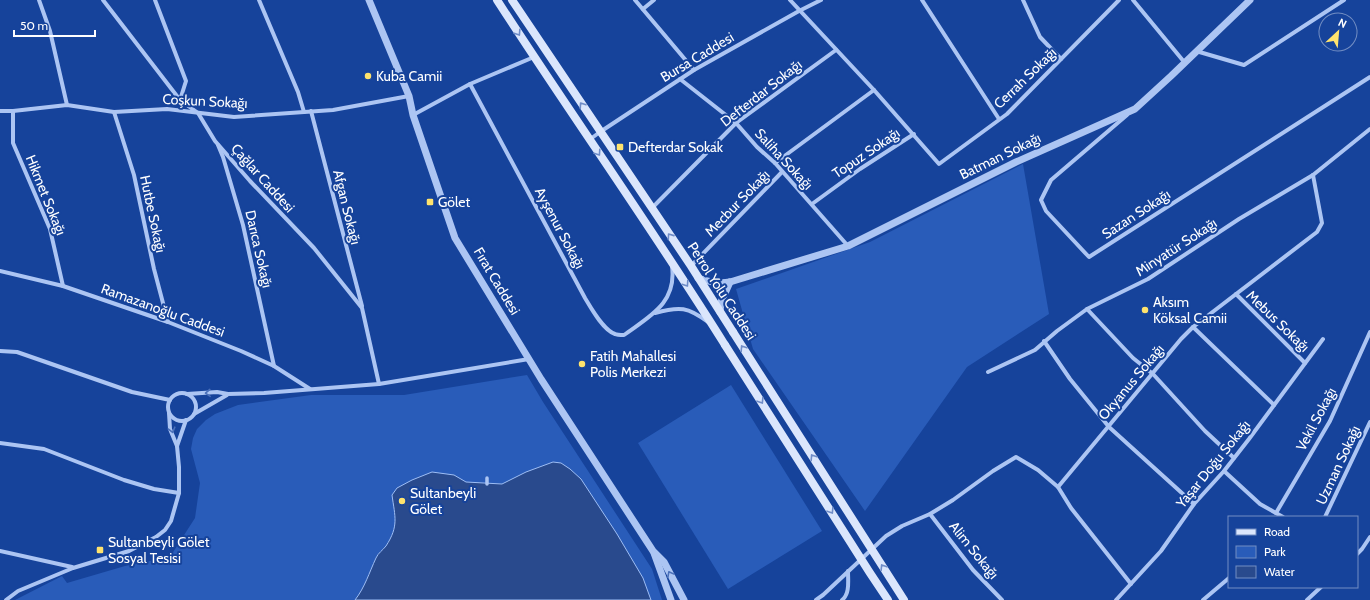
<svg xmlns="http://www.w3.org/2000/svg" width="1370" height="600" font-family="Cabin,sans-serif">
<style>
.green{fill:#295cb9}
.water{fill:#294a8d;stroke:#9ebef5}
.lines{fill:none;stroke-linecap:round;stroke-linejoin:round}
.pedestrian{stroke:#acc5f3;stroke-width:3.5}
.minor{stroke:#acc5f3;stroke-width:4}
.tertiary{stroke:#acc5f3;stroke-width:7}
.secondary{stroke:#dbe6fc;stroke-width:8}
.secondary-bridge{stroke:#dbe6fc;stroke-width:8}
.oneway{stroke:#6f8cc7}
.oneway2{stroke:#4a70ba}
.poi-dot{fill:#ffe36d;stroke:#16439b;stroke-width:1.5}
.labels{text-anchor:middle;stroke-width:4;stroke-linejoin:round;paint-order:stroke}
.street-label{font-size:14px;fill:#fff;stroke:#16439b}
.poi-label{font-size:14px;fill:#fff;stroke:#16439b;text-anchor:start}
</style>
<rect width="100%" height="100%" fill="#16439b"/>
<g class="green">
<path d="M1023 164 1049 314 967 367 865 511 753 349 736 289 870 242Z"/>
<path d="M527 375 543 402 652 569 662 600H15L62 576 67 583 125 566 170 557 195 518 200 483 191 449 193 438 197 429 206 420 215 414 238 405 311 395H404Z"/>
<path d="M731 385 822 531 728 589 638 443Z"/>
</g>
<path class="water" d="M553 462 561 463 570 469 581 479 617 534 643 578 651 600H355C365 587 369 573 376 558 378 553 383 550 386 546 399 526 395 517 392 495L397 488 412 480 432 472 454 475 466 482 502 484 526 472Z"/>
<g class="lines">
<path class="pedestrian" d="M487 478V484"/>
<g class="minor">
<path d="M39 0 50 31 67 105"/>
<path d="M103 0 180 100 198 113 215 141 250 181 314 248 362 308 379 384"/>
<path d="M155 0 186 81 180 100"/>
<path d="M259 0 298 92 304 112"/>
<path d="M635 0 694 70"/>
<path d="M790 0 874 90 939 164 1007 114 1119 0"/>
<path d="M922 0 999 119"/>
<path d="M1023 0 1040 37 1061 59"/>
<path d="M1133 0 1185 63"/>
<path d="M643 9 654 0"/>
<path d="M1196 51 1244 65 1344 0"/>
<path d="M680 79 736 123 757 147 775 163 848 246"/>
<path d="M470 84 585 298C591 308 603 330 615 334 617 335 621 335 624 335 650 316 677 303 672 266"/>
<path d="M0 111H13L67 105 114 112 167 109 234 117 333 110 409 96"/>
<path d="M13 111V143L50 229 63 286"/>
<path d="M311 111 362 306"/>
<path d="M114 112 134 175 154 269 168 322"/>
<path d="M413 115 470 84 534 57"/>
<path d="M1127 115 1051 180 1041 200 1046 211 1089 257 1370 77"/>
<path d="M589 140 600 132 694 70 799 11 821 0"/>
<path d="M218 145 223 157 243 225 274 366"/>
<path d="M775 163 874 90"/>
<path d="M812 204 860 169 914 134"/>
<path d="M652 208 736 123 836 50"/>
<path d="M691 266 782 172"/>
<path d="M0 271 63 286 168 322 241 351 274 366 310 389"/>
<path d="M1236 294 1305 363"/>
<path d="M1087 309 1133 358 1153 374 1205 431 1234 458"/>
<path d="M655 313C680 306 688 307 708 322"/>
<path d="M1193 327 1274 405"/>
<path d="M1044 341 1070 379 1109 427 1194 504"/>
<path d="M0 351 17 352 132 392 170 400"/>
<path d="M988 372 1035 350 1057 331 1087 309 1148 279 1239 219 1313 175 1370 129"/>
<circle cx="182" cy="407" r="14"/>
<path d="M187 394 217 392 228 394 264 393 379 384 529 359"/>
<path d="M194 414 227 395"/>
<path d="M0 443 44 449 124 480 154 489 179 493"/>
<path d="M177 446 186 420"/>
<path d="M1224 471 1260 504 1283 517"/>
<path d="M1058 487 1181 339 1193 327 1317 232 1322 223 1313 175"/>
<path d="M1276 513 1330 421 1370 332"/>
<path d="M930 514 973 570 1002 600"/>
<path d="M1325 517 1370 422"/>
<path d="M0 551 72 567"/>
<path d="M1357 554 1362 549 1370 537"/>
<path d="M6 600 18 591 73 568 129 551 156 537 165 530 171 521 179 493V467L177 446 170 429 169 413"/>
<path d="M816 600 823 595 886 536 902 526 930 514 953 500 993 471 1016 457 1038 470 1058 487 1071 508 1131 584"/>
<path d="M842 600C850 594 848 581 848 571"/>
<path d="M1116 600 1161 551 1194 504 1224 471 1249 439 1323 339"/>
<path d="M1203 600 1229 578"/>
<path d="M1307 600 1321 587"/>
</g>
<g class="tertiary">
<path d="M369 0 409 96 413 115 455 238 541 379 653 551 664 562 684 600"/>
<path d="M698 278C710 282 718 284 730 282L848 246 1016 162 1135 109 1171 76 1250 0"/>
<path d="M720 312 721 302 730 282"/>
<path d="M654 553 671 600"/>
</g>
<g class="secondary">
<path d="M497 0C572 116 652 228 725 345"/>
<path d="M512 0 691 266 733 332"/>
</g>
<g class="secondary-bridge">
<path d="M733 332 904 600"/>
<path d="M725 345 870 573 888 600"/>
</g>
</g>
<defs><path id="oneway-chevron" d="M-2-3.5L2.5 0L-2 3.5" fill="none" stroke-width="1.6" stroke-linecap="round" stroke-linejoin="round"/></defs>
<g class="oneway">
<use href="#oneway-chevron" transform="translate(518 33) rotate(57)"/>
<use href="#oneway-chevron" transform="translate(582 105) rotate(-124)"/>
<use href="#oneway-chevron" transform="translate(598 153) rotate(56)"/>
<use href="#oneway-chevron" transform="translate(670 236) rotate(-125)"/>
<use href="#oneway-chevron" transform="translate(686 284) rotate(56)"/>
<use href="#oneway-chevron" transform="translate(743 348) rotate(-123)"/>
<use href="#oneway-chevron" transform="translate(761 401) rotate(58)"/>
<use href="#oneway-chevron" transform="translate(813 457) rotate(-123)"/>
<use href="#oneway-chevron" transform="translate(831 511) rotate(58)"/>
<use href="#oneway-chevron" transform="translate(883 567) rotate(-122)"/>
</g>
<g class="oneway2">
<use href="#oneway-chevron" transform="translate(208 393) rotate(177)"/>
<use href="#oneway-chevron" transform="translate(172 430) rotate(75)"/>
<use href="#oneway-chevron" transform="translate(670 574) rotate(-118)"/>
</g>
<g class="poi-dot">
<circle cx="368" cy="76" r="4"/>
<rect x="616" y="143" width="8" height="8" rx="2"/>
<rect x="426" y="198" width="8" height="8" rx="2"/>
<circle cx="1145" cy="310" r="4"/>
<circle cx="582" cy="364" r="4"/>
<circle cx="402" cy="501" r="4"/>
<rect x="96" y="546" width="8" height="8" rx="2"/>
</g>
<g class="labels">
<g class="street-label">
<text transform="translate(697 57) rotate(-31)" y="5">Bursa Caddesi</text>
<text transform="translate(1025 78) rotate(-44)" y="5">Cerrah Sokağı</text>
<text transform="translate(761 93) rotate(-38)" y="5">Defterdar Sokağı</text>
<text transform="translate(205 101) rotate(3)" y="5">Coşkun Sokağı</text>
<text transform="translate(866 153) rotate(-34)" y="5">Topuz Sokağı</text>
<text transform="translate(1000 156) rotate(-26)" y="5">Batman Sokağı</text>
<text transform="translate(784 159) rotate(47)" y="5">Saliha Sokağı</text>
<text transform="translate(263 178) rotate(48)" y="5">Çağlar Caddesi</text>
<text transform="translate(46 195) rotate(68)" y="5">Hikmet Sokağı</text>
<text transform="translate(737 203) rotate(-46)" y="5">Mecbur Sokağı</text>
<text transform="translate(347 207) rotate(76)" y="5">Afgan Sokağı</text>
<text transform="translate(153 214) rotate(78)" y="5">Hutbe Sokağı</text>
<text transform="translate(1136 214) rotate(-33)" y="5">Sazan Sokağı</text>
<text transform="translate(560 228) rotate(62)" y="5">Ayşenur Sokağı</text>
<text transform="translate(1176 247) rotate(-33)" y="5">Minyatür Sokağı</text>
<text transform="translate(259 249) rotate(77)" y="5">Darıca Sokağı</text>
<text transform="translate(497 281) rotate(59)" y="5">Fırat Caddesi</text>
<text transform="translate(722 291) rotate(57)" y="5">Petrol Yolu Caddesi</text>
<text transform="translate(163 310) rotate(20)" y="5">Ramazanoğlu Caddesi</text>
<text transform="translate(1278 321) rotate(44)" y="5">Mebus Sokağı</text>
<text transform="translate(1131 382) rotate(-50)" y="5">Okyanus Sokağı</text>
<text transform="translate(1316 419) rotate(-62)" y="5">Vekil Sokağı</text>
<text transform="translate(1213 464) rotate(-51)" y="5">Yaşar Doğu Sokağı</text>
<text transform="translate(1338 465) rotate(-65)" y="5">Uzman Sokağı</text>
<text transform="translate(974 550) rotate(51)" y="5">Alim Sokağı</text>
</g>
<g class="poi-label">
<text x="376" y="81">Kuba Camii</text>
<text x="628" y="152">Defterdar Sokak</text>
<text x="438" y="207">Gölet</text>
<text x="1153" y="307">Aksım<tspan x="1153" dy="16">Köksal Camii</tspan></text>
<text x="590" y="361">Fatih Mahallesi<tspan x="590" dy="16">Polis Merkezi</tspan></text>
<text x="410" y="498">Sultanbeyli<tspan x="410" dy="16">Gölet</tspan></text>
<text x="108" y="547">Sultanbeyli Gölet<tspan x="108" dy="16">Sosyal Tesisi</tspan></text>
</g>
</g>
<rect x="1228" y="516" width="130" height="72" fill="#16439b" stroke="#738ec3"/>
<rect x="1236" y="529" width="20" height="6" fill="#dbe6fc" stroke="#738ec3"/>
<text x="1264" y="536" font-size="12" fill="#ffffff">Road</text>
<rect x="1236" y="546" width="20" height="12" fill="#295cb9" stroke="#738ec3"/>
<text x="1264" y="556" font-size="12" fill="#ffffff">Park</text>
<rect x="1236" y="566" width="20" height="12" fill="#294a8d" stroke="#738ec3"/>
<text x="1264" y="576" font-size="12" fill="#ffffff">Water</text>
<g transform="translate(1338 32) rotate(26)"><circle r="19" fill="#16439b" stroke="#738ec3"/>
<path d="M0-3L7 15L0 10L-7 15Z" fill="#ffe36d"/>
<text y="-6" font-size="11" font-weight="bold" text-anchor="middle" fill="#ffffff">N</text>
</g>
<path d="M14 30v6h81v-6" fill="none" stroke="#ffffff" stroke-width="2"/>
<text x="20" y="30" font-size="12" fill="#ffffff" stroke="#16439b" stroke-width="3" paint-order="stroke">50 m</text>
</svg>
